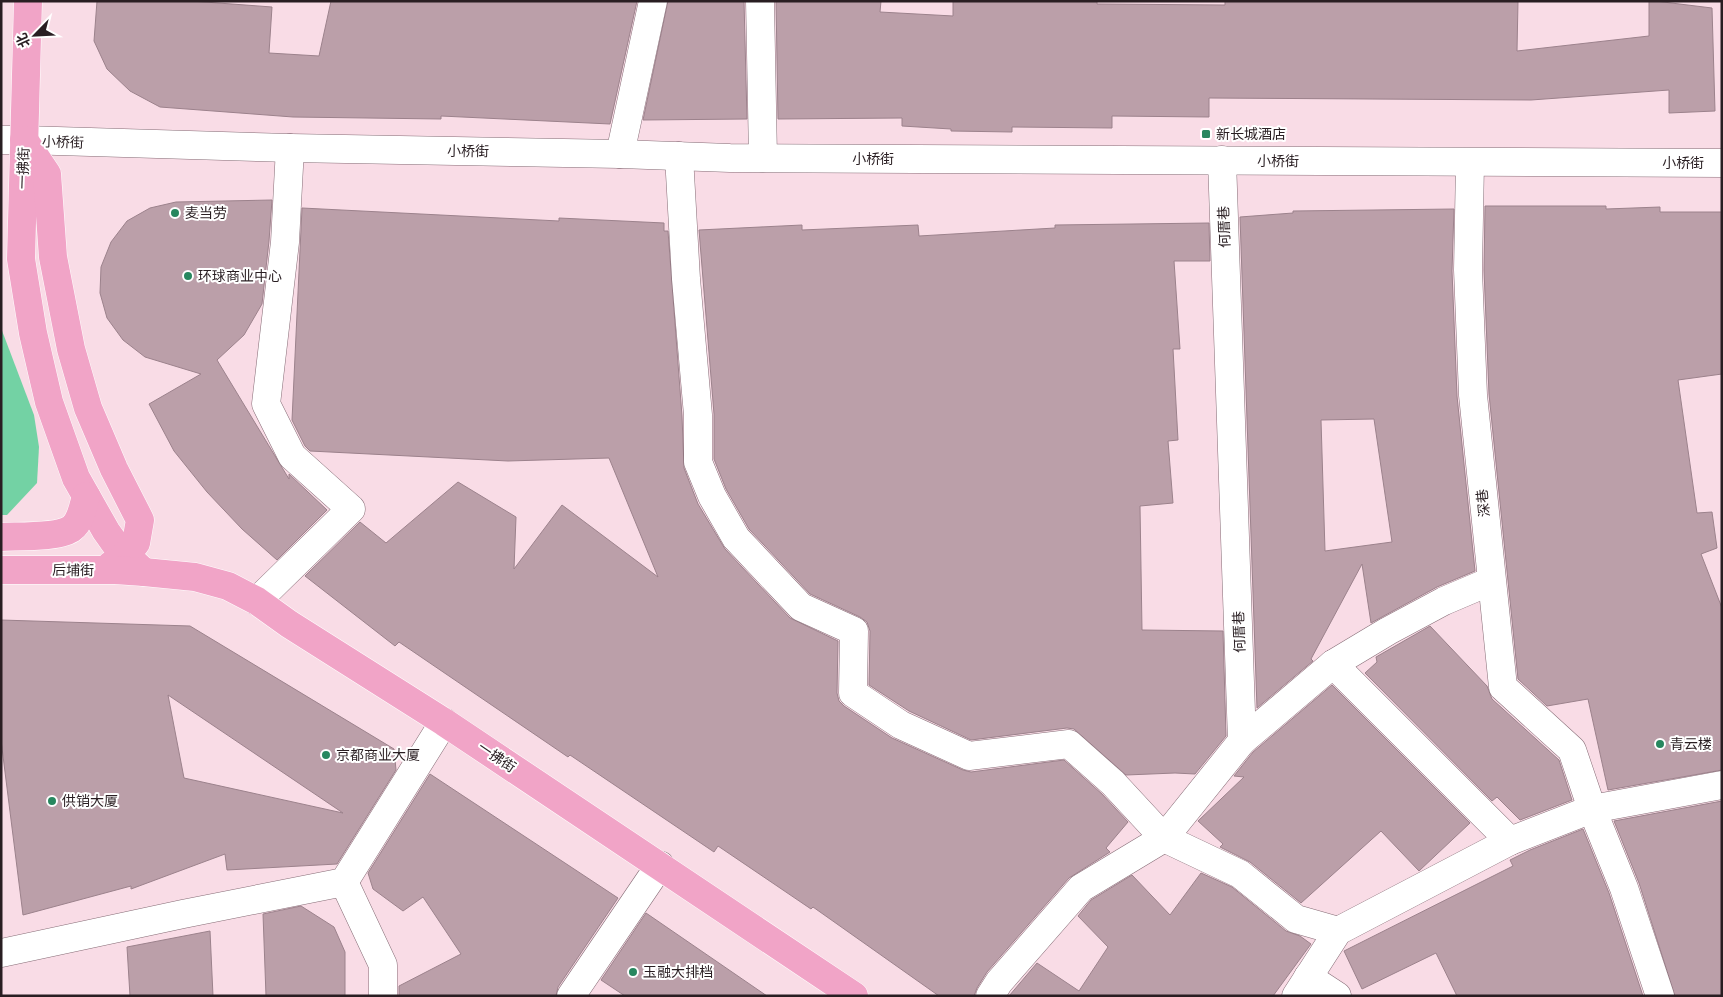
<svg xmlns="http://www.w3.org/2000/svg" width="1723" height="997" font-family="'Open Sans','Noto Sans SC',sans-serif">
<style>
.green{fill:#73d2a4}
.building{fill:#bb9fa9;stroke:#9c828c;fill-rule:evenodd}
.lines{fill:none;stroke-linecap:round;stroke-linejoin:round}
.minor-casing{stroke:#866c76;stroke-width:29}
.tertiary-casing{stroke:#866c76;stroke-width:29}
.primary-casing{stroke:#fff;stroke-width:29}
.minor{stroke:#fff;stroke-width:28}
.tertiary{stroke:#fff;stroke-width:28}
.primary{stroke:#f1a4c7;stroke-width:28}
.poi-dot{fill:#27875f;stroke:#fff;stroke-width:2}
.labels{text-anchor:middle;stroke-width:4;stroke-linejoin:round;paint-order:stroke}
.poi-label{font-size:14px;fill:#291e22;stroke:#fff;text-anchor:start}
.street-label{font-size:14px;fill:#291e22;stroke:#fff}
</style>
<rect width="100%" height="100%" fill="#f9dce6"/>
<path class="green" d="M1 328 34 415 39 447 37 483 7 515H1Z"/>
<g class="building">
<path d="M97 1H191L272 7 269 53 319 56 331 1H637L610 124 441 116V119L293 117 160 107 130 91 107 69 94 41Z"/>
<path d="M668 1H744L747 119 643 120Z"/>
<path d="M776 1H881L880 12 953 16V1H1097V4L1225 5V1H1518L1517 51 1649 36V1H1655L1712 8 1715 111 1669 113V90L1531 100 1209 98V117L1112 116V128L1012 127V132L951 131V129L902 126V118L778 119Z"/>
<path d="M272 200 269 241 262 304 244 335 217 360 289 479V474L327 510 277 560 242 529 207 492 174 451 149 404 201 374 145 357 123 340 107 318 100 293 101 267 111 242 127 221 150 208 176 202Z"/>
<path d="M1485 206H1606V209L1660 207V212H1722V374L1678 380 1697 513 1712 512 1717 548 1701 554 1722 608V770L1608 790 1588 699 1547 706 1518 679 1489 394 1484 270Z"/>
<path d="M302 208 559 221V218L664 223V231H668L682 416 684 468 698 504 725 549 790 618 838 641 837 693 839 701 844 706 892 738 963 770 971 772 1064 760 1102 794 1128 822 1106 848 1110 852 1069 878 987 972 977 988 974 996H939L813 907 811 909 718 846 714 852 570 755 568 757 399 642 395 646 305 576 360 522 386 543 458 482 516 517 514 569 562 505 658 577 609 458 508 461 310 451 305 446 292 420Z"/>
<path d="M1454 209 1452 271 1457 396 1475 571 1437 587 1371 623 1362 564 1311 659 1313 661 1257 708 1240 217 1293 213V211ZM1374 419 1392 542 1325 551 1321 420Z"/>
<path d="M1209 223 1210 261H1174L1180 349H1173L1178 440 1168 441 1173 503 1140 506 1142 630 1223 631 1226 736 1195 774 1175 773 1126 775 1074 729 1067 728 971 740 909 711 869 685 870 631 867 622 860 617 810 594 749 529 726 489 714 459V414L699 230 802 225V230L918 225 919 236 1055 228V225Z"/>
<path d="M1 620 190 626 394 749 396 770 337 864 227 870 225 854 131 889V886L23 915 1 740ZM168 695 343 813 184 778Z"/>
<path d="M1430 626 1487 686 1492 699 1559 760 1572 800 1520 820 1497 797 1492 801 1365 673 1377 662 1376 657Z"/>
<path d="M1332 685 1470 823 1419 871 1381 831 1301 903 1250 862 1220 847 1223 844 1198 821 1244 777 1234 776 1253 752Z"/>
<path d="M430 774 618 898 558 987 556 996H399V986L461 954 423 897 403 911 373 889 368 873Z"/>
<path d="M1722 801V996H1675L1639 883 1614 821Z"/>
<path d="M1583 829 1609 893 1643 996H1457L1436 953 1362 989 1344 951 1513 866 1510 860 1530 850Z"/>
<path d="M1201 873 1232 887 1286 931 1300 936 1311 944 1273 996H1009L1037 963 1079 991 1108 947 1078 916 1091 900 1132 875 1170 915Z"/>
<path d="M301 906 334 927 345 952V996H266L263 914Z"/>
<path d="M646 913 767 996H625L601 980Z"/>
<path d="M210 931 213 996H130L127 947Z"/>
</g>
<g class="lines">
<g class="minor-casing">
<g id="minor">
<path d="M760 1 763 158"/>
<path d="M1 140H24"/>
<path d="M620 154 653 1"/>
<path d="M679 156 686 279 698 415V462L712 496 736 538 801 607 854 631 853 693 901 725 969 756 1069 744 1113 783 1164 838 1240 874 1296 919 1338 931"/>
<path d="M1470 163 1468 270 1473 395 1503 687 1572 750 1592 809 1624 888 1660 996"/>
<path d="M257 601 351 509 292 456 266 404 285 242 290 148"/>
<path d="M1333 664 1510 841"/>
<path d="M1242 741 1333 664 1388 631 1444 601 1491 581"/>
<path d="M344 882 383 965V996"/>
<path d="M1 953 183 914 344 882 444 722"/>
<path d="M1308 977 1337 996"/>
<path d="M571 996 660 865"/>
<path d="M990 996 999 982 1081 888 1164 838 1242 741 1222 160"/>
<path d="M1296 996 1338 931 1510 841 1592 809 1722 785"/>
</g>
</g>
<g class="tertiary-casing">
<path id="tertiary" d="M24 140 290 148 620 154 730 158 1722 163"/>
</g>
<g class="primary-casing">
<g id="primary">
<path d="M28 1 21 259 33 333 49 402 76 478 106 531 118 548 144 572"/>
<path d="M24 140 47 174 53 257 71 349 88 408 114 469 140 520 136 543 120 561 111 565"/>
<path d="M1 537C17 536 60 538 72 528 81 521 83 507 86 496"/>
<path d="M1 570H115L144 572 195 577 228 586 257 601 289 624 444 722 854 996"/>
</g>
</g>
<use href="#minor" class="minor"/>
<use href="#tertiary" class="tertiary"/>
<use href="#primary" class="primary"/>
</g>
<g class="poi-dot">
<rect x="1201" y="129" width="10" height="10" rx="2.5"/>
<circle cx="175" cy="213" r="5"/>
<circle cx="188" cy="276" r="5"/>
<circle cx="1660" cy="744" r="5"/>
<circle cx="326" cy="755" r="5"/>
<circle cx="52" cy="801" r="5"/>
<circle cx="633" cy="972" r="5"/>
</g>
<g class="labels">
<g class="poi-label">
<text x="1216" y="139">新长城酒店</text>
<text x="185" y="218">麦当劳</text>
<text x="198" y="281">环球商业中心</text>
<text x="1670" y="749">青云楼</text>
<text x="336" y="760">京都商业大厦</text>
<text x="62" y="806">供销大厦</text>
<text x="643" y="977">玉融大排档</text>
</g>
<g class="street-label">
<text transform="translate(63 142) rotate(2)" y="5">小桥街</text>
<text transform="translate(468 151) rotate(1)" y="5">小桥街</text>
<text x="873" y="164">小桥街</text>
<text transform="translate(1278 161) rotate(1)" y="5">小桥街</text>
<text x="1683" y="168">小桥街</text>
<text transform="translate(23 168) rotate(-88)" y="5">一拂街</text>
<text transform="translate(1224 227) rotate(-92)" y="5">何厝巷</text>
<text transform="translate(1483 503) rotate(-96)" y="5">深巷</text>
<text transform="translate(73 570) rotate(1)" y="5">后埔街</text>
<text transform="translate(1239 632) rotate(-92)" y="5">何厝巷</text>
<text transform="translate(497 757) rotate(34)" y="5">一拂街</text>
</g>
</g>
<rect width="1723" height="997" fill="none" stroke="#291e22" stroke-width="5"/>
<g transform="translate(35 35) rotate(246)" stroke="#ffffff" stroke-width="4" paint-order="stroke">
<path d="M0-4L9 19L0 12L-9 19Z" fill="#291e22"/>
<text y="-8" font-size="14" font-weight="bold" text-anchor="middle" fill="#291e22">北</text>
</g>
</svg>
